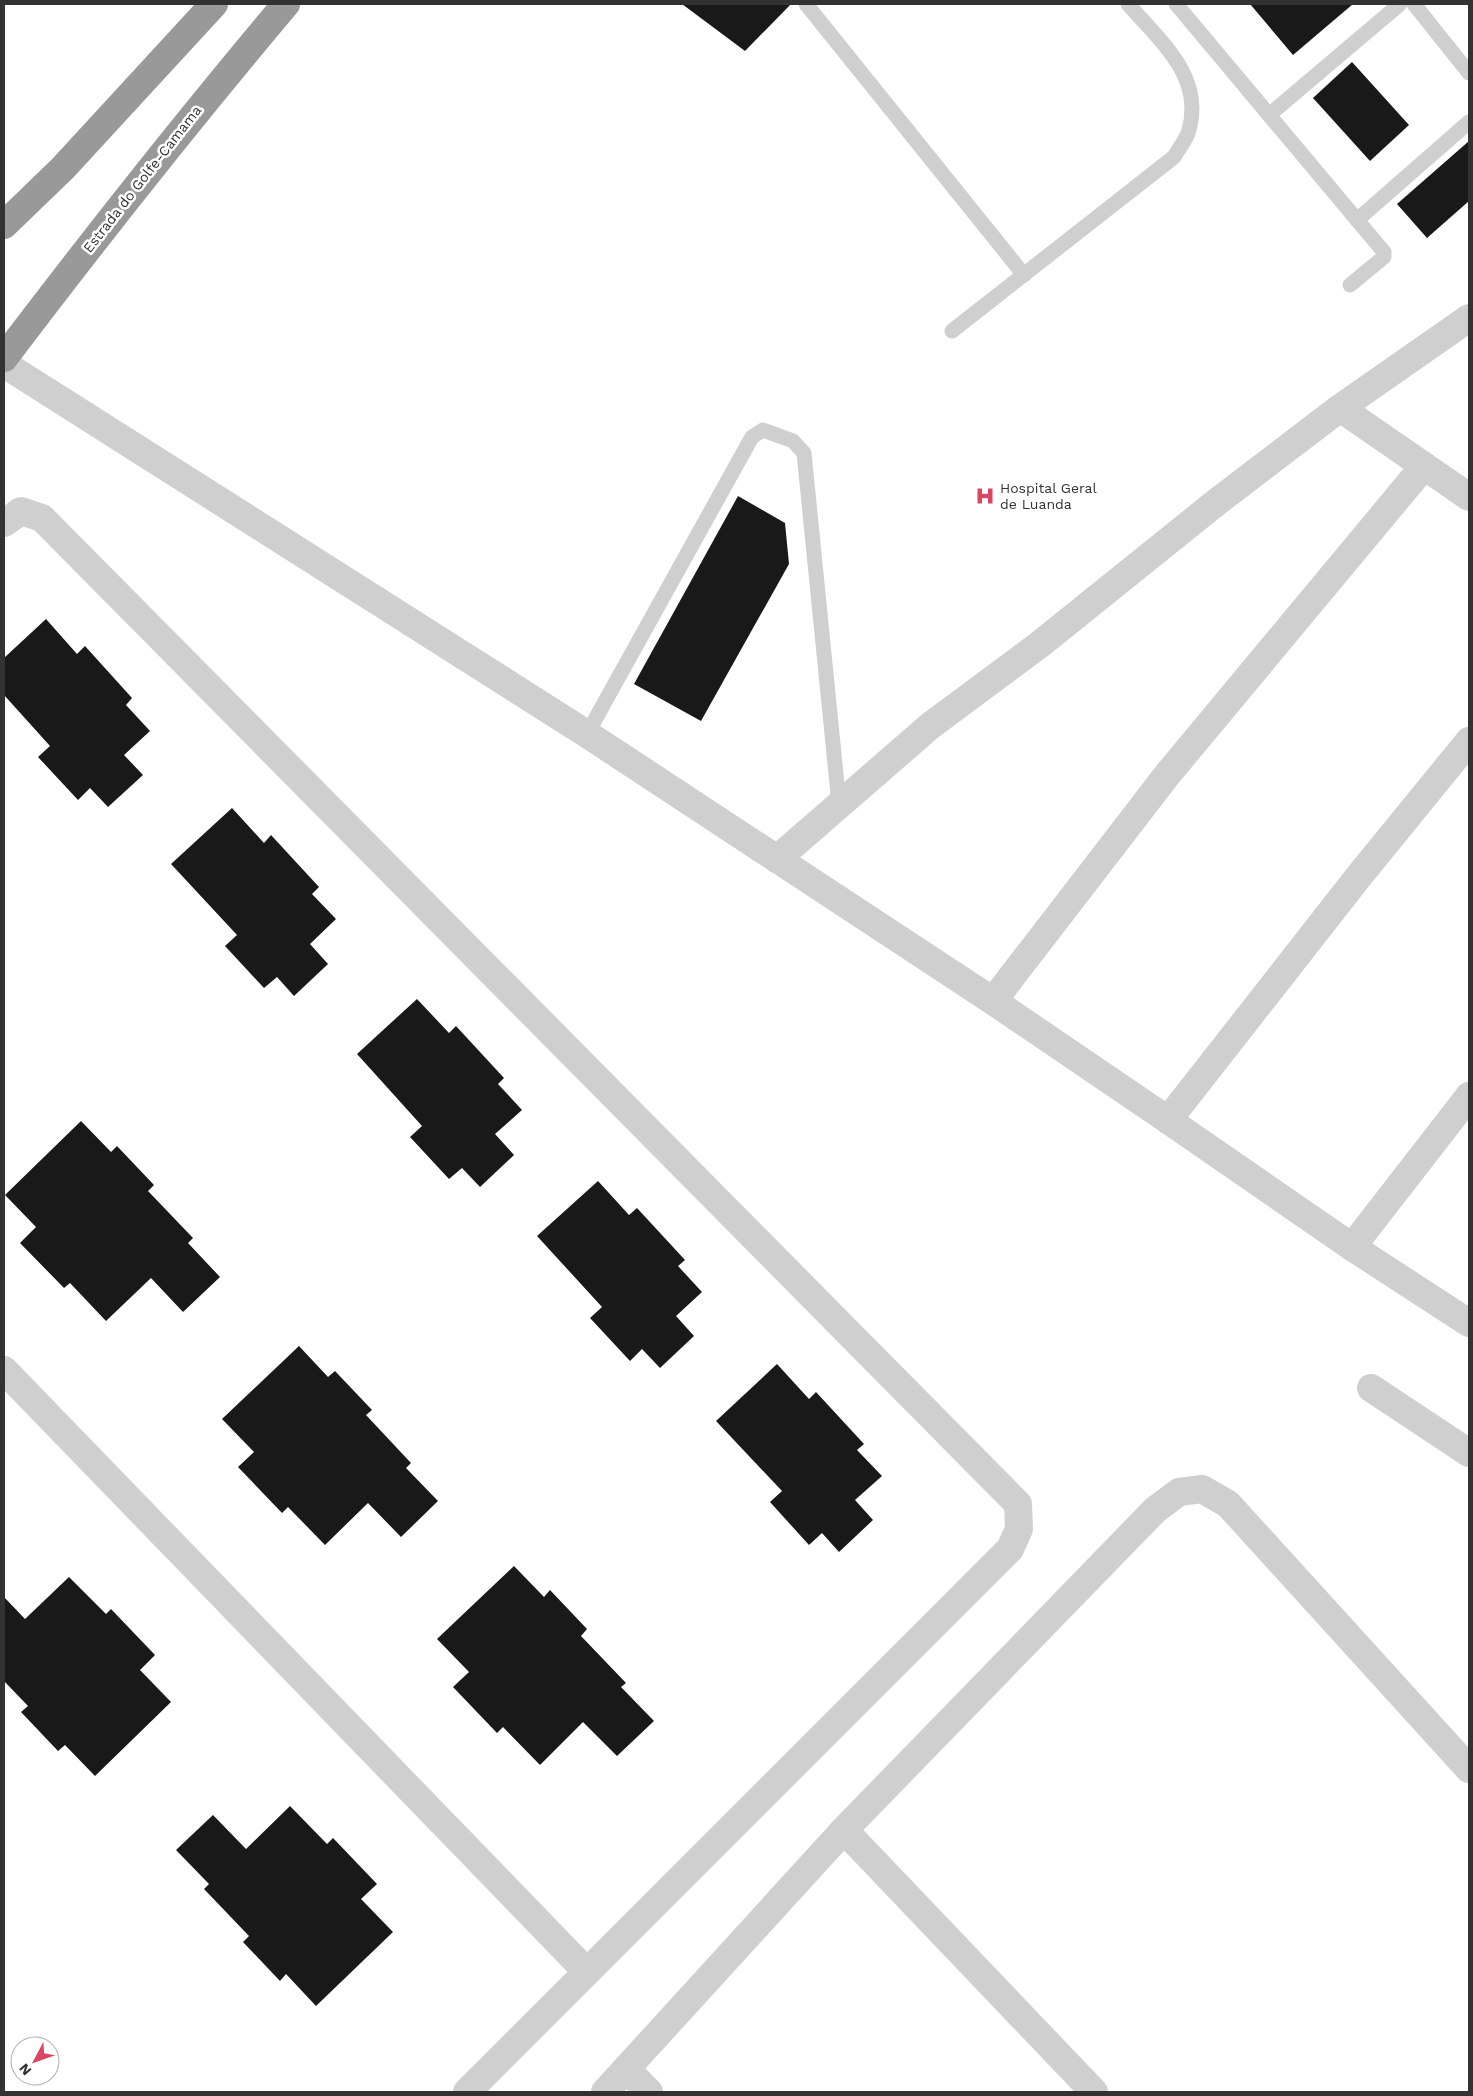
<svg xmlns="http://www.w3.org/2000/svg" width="1473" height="2096" font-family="'Work Sans',sans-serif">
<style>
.building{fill:#191919}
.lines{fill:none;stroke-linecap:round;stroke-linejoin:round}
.lane{stroke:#cfcfcf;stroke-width:15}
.street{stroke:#cfcfcf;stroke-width:28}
.highway{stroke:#999;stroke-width:28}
.labels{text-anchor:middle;stroke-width:5;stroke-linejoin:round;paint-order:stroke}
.street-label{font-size:14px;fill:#323232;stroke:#fff}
.poi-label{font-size:14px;fill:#323232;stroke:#fff;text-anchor:start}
</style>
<rect width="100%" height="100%" fill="#fff"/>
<g class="building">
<path d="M682 4H791L745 51Z"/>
<path d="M1250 4H1353L1293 55Z"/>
<path d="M1352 62 1409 125 1370 161 1313 98Z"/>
<path d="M1469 141V201L1427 238 1397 204Z"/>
<path d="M738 496 785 523 789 564 701 721 634 684Z"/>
<path d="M46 619 77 654 85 646 132 698 126 705 150 731 124 755 143 775 108 807 90 788 78 800 38 757 50 746 4 695V658Z"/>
<path d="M232 808 264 843 271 835 319 887 312 894 336 919 310 944 328 964 294 996 277 977 264 988 225 946 237 935 171 864Z"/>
<path d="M417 999 449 1033 456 1026 504 1078 498 1084 522 1110 495 1134 514 1155 480 1187 462 1168 449 1179 410 1137 422 1126 357 1054Z"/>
<path d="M81 1121 111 1152 117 1146 154 1185 148 1191 193 1238 188 1243 220 1277 183 1312 151 1278 106 1321 70 1283 64 1288 20 1243 36 1227 5 1195Z"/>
<path d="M598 1181 629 1215 637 1208 685 1260 678 1266 702 1292 676 1316 694 1336 660 1368 642 1349 630 1361 590 1318 602 1307 537 1236Z"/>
<path d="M299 1346 328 1377 335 1371 372 1410 366 1415 411 1463 406 1468 438 1501 401 1537 368 1503 325 1545 288 1507 282 1513 238 1467 254 1452 222 1419Z"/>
<path d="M777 1364 809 1399 816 1392 864 1444 857 1450 882 1476 855 1500 873 1520 839 1552 822 1533 809 1545 770 1502 782 1491 716 1421Z"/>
<path d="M514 1566 544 1597 550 1590 587 1629 581 1636 626 1683 621 1687 654 1721 617 1756 583 1722 540 1765 503 1727 497 1733 453 1687 469 1672 437 1639Z"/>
<path d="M69 1577 106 1614 111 1609 155 1655 140 1670 171 1702 95 1776 65 1745 58 1751 21 1712 28 1706 4 1681V1597L25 1619Z"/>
<path d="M290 1806 327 1844 333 1838 377 1884 361 1899 393 1932 316 2006 286 1974 280 1981 243 1942 249 1936 204 1889 209 1884 176 1850 213 1815 246 1849Z"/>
</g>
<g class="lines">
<g class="lane">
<path d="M806 4 1024 275"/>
<path d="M1176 4 1384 252V257L1350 285"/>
<path d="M1414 4 1469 73"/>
<path d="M1269 115 1400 4"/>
<path d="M1357 220 1469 122"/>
<path d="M952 331 1174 157C1179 148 1187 139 1189 130 1204 76 1160 41 1128 4"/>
<path d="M587 734 752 437 763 430 793 441 804 453 839 804"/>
</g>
<g class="street">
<path d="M4 364 587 734 993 1001 1168 1120 1352 1247 1469 1323"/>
<path d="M1340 408 1469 497"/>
<path d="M4 523 21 511 42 518 1018 1504 1019 1529 1010 1549 467 2092"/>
<path d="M777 859 930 726 1039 645 1213 505 1340 408 1469 318"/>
<path d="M993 1001 1167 775 1424 466"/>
<path d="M1168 1120 1359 876 1469 741"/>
<path d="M1352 1247 1469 1096"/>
<path d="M4 1370 587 1972"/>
<path d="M1371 1388 1469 1453"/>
<path d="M844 1830 1094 2092"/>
<path d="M626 2069 649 2092"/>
<path d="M605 2092 844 1830 1155 1510 1179 1492 1202 1489 1228 1504 1469 1769"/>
</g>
<g class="highway">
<path d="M4 225 63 168 214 4"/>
<path d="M4 358C95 238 189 119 286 4"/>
</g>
</g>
<defs>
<g id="hospital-bare" transform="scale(1.5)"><path d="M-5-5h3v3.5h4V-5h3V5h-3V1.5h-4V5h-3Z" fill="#d74662" stroke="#fff" stroke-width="2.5" paint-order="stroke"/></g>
</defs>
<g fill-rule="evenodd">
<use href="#hospital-bare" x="985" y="496"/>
</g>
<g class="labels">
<g class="street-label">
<text transform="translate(142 179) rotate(-52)" y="5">Estrada do Golfe-Camama</text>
</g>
<g class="poi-label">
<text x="1000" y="493">Hospital Geral<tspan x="1000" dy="16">de Luanda</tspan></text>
</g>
</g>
<rect width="1473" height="2096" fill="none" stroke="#323232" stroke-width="10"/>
<g transform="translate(35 2061) rotate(229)"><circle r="24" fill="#ffffff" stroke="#adadad"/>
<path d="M0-4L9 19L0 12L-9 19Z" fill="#d74662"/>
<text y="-8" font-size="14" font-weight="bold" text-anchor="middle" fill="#323232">N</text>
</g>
</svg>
